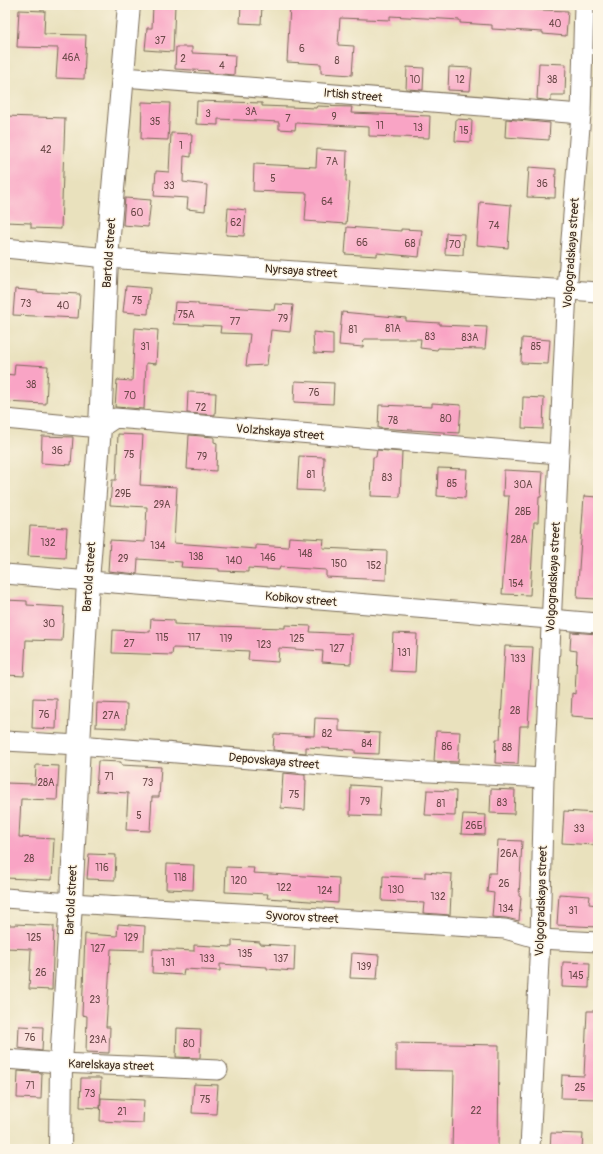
<svg xmlns="http://www.w3.org/2000/svg" width="603" height="1154" font-family="Pangolin,sans-serif">
<style>
.building{fill:#f9a4c5}
.lines{fill:none;stroke-linecap:round;stroke-linejoin:round}
.minor-casing{stroke:#786a56;stroke-width:21}
.tertiary-casing{stroke:#786a56;stroke-width:24}
.minor{stroke:#fff;stroke-width:19}
.tertiary{stroke:#fff;stroke-width:22}
.labels{text-anchor:middle;stroke-width:3;stroke-linejoin:round;paint-order:stroke}
.number-label{font-size:10px;fill:#6a4848}
.street-label{font-size:12px;fill:#3b2a1e;stroke:#fcf5e5}
</style>
<rect width="100%" height="100%" fill="#fcf5e5"/>
<filter id="ink" filterUnits="userSpaceOnUse"><feTurbulence type="fractalNoise" baseFrequency=".025" numOctaves="2"/><feDisplacementMap in="SourceGraphic" scale="8" xChannelSelector="R" yChannelSelector="G"/><feConvolveMatrix kernelMatrix="1 2 1 2 8 2 1 2 1" color-interpolation-filters="sRGB"/></filter>
<filter id="wash" filterUnits="userSpaceOnUse"><feTurbulence type="fractalNoise" baseFrequency=".012" numOctaves="4" result="noise"/><feDisplacementMap in="SourceGraphic" scale="16" xChannelSelector="R" yChannelSelector="G"/><feGaussianBlur stdDeviation="0.9" result="paint"/><feColorMatrix in="noise" values="0 0 0 0 0 0 0 0 0 0 0 0 0 0 0 0 0 1.4 0 .05"/><feComposite in="paint" operator="in"/></filter>
<g filter="url(#wash)">
<rect width="100%" height="100%" fill="#e9e1bd"/>
<g id="blocks">
<g class="building">
<path d="M153 5H175L173 52 145 50 147 28H152Z"/>
<path d="M241 5H262L261 24 240 23Z"/>
<path d="M290 5H523L522 9 568 11 566 36 543 34V32L492 29V25L460 23V20L390 16V20L340 18 338 45 354 46 352 75 321 73V64L287 62Z"/>
<path d="M19 10 45 11 44 34 86 35 84 79 56 78 58 48 17 47Z"/>
<path d="M176 47H192V53L235 55 234 75 209 73V71L175 69Z"/>
<path d="M539 63 566 64 565 95H551V101L537 99Z"/>
<path d="M407 67 424 68 423 90 406 89Z"/>
<path d="M449 67 472 68 470 91 448 90Z"/>
<path d="M197 101 262 103V106L316 108 317 106 352 107 351 113 430 116 429 138 369 136V127L296 123 295 130 279 129V122L218 119V125L196 124Z"/>
<path d="M142 102 170 103 168 140 141 139Z"/>
<path d="M5 116 65 118 61 229 31 228V223L5 222Z"/>
<path d="M456 119 472 120 471 142 455 141Z"/>
<path d="M506 119 550 123 549 140 505 137Z"/>
<path d="M171 133 192 134 191 157 184 156 183 182 207 185 205 211 187 209 188 198 154 196 156 171 169 172Z"/>
<path d="M317 149 347 151 346 181 350 182 346 224 305 221 307 193 253 191 254 164 316 167Z"/>
<path d="M529 167 556 169 555 198 527 197Z"/>
<path d="M125 198 151 200 148 227 123 225Z"/>
<path d="M480 202 511 205 508 248 477 245Z"/>
<path d="M228 208 246 210 244 236 226 235Z"/>
<path d="M347 227 401 231V229L422 230 419 257 377 253V256L345 254Z"/>
<path d="M446 233 464 234 463 255 445 254Z"/>
<path d="M126 286 150 288 148 314 123 312Z"/>
<path d="M15 289 38 291V292L80 294 78 318 13 315Z"/>
<path d="M175 302 198 303V305L274 310 275 304 293 305 290 332 271 330 267 365 246 366 250 334 220 333 221 326 173 324Z"/>
<path d="M342 312 406 318V321L440 323V325L487 327 485 349 438 348 437 350 420 348 421 339H364L363 347 339 345Z"/>
<path d="M135 328 158 330 156 364 146 363 144 409 115 407 117 380 132 381Z"/>
<path d="M313 332 333 334V354L314 353Z"/>
<path d="M522 338 550 340 548 364 521 363Z"/>
<path d="M15 364 48 366 46 404 5 402V374L14 375Z"/>
<path d="M295 381 334 383 333 404 294 402Z"/>
<path d="M188 392 216 393 215 415 187 413Z"/>
<path d="M523 397 544 398 543 429 522 428Z"/>
<path d="M432 403 461 405 459 433 378 428 379 405 432 407Z"/>
<path d="M118 434 143 435 140 485 177 487 174 543 256 549V545L288 547 289 537 324 539 323 548 387 551 386 580 326 577V570L280 567 279 570 248 568V572L219 571V569L181 567 182 562 138 559 137 574 108 571 110 540 145 542 147 507 110 505 112 480H116Z"/>
<path d="M189 435 214 437V442L217 443 216 471 187 469Z"/>
<path d="M42 436 73 437 71 465 41 463Z"/>
<path d="M377 450 402 452 400 497 371 496 373 457H376Z"/>
<path d="M299 456 324 457 323 491 297 490Z"/>
<path d="M438 468 467 469 465 498 437 496Z"/>
<path d="M504 470 543 472 541 497H539L538 522H534L530 595 502 594 509 496H503Z"/>
<path d="M584 496 598 497V599L577 598Z"/>
<path d="M30 526 67 528 65 558 28 556Z"/>
<path d="M5 600 27 601V605L64 607 62 641 26 640 24 676 5 675Z"/>
<path d="M151 619 174 620V624L214 626 285 628V625L311 626 310 632 352 634 351 664 322 662 323 651 279 648 278 662 248 660 249 651 208 649 173 648 172 655 112 653 113 630 150 632Z"/>
<path d="M571 632 598 634 597 654H598V718L571 716 572 693 575 694 577 651 570 650Z"/>
<path d="M393 633 417 634 415 672 391 671Z"/>
<path d="M505 646 533 647 528 726H520L518 764 495 763 496 739H500Z"/>
<path d="M33 698 57 699 56 729 32 728Z"/>
<path d="M97 703 127 704 126 728 96 727Z"/>
<path d="M315 718 339 719V731L380 733 379 754 355 753V750L306 747V753L273 750 274 734 314 736Z"/>
<path d="M436 731 460 732 458 762 434 761Z"/>
<path d="M98 761 121 762V765L161 767 159 797H152L150 831 126 830 128 793 96 791Z"/>
<path d="M36 765 59 766 57 800 21 799 19 837 54 839 52 880 5 878V783L35 784Z"/>
<path d="M283 773 305 775V780H306L305 810 281 808Z"/>
<path d="M351 785 381 787 379 816 350 815Z"/>
<path d="M491 789 515 790 514 814 490 813Z"/>
<path d="M427 790 456 791 455 816 425 815Z"/>
<path d="M564 811 596 813 594 845 562 843Z"/>
<path d="M463 814 486 815 485 835 461 834Z"/>
<path d="M498 840 522 841 519 896 521 897 519 921 506 918 492 917 494 893 487 892 489 873H496Z"/>
<path d="M89 854 116 855 115 880 87 879Z"/>
<path d="M167 864 194 865 193 890 166 889Z"/>
<path d="M226 867 254 868 253 873 339 878 338 903 267 898 268 894 225 892Z"/>
<path d="M425 872 452 874 450 915 423 913 424 903 382 901 383 876 425 878Z"/>
<path d="M559 894 590 896 589 904 598 905V927L557 925Z"/>
<path d="M15 924 54 926 52 990 29 989 31 949 5 948V925H15Z"/>
<path d="M118 924 145 926 144 950 111 949 106 1027H110L109 1053 86 1052 87 1016 82 1015 85 934 117 936Z"/>
<path d="M232 940 260 942V944L295 946 294 971 267 969V967L220 964V971L184 969 183 975 152 973 153 949 194 951V945L232 947Z"/>
<path d="M352 953 379 955 377 979 350 978Z"/>
<path d="M563 962 590 963 589 988 562 987Z"/>
<path d="M587 1011H598V1099L561 1098 562 1075 584 1076Z"/>
<path d="M19 1026 43 1027 42 1051 18 1048Z"/>
<path d="M177 1028 201 1029 200 1058 176 1057Z"/>
<path d="M396 1043 499 1045 498 1149H452L454 1071 396 1070Z"/>
<path d="M18 1071 42 1073 41 1099 17 1098Z"/>
<path d="M81 1078H101L100 1108 80 1107Z"/>
<path d="M194 1084 218 1085 216 1114 192 1113Z"/>
<path d="M101 1098 144 1100 143 1123 100 1121Z"/>
<path d="M551 1133 583 1134 582 1149H550Z"/>
</g>
</g>
</g>
<g filter="url(#ink)">
<use href="#blocks" fill-opacity="0" stroke="#786a56" stroke-width="1"/>
<g class="lines">
<g class="minor-casing">
<g id="minor">
<path d="M124 77 581 114"/>
<path d="M5 248 107 258 598 292"/>
<path d="M5 419 100 428 115 418 559 454"/>
<path d="M5 574 598 623"/>
<path d="M5 741 79 745 372 769 544 778"/>
<path d="M5 898 71 903 505 929 540 939 598 942"/>
<path d="M5 1059 61 1063 218 1070"/>
<path d="M530 1149 540 939 544 778 559 454 567 290 581 114 584 5"/>
</g>
</g>
<g class="tertiary-casing">
<path id="tertiary" d="M60 1149 61 1063 71 903 79 745 88 581 100 428 107 258 129 5"/>
</g>
<use href="#minor" class="minor"/>
<use href="#tertiary" class="tertiary"/>
</g>
</g>
<g class="labels">
<g class="number-label">
<text x="555" y="27">40</text>
<text x="160" y="44">37</text>
<text x="302" y="52">6</text>
<text x="71" y="61">46А</text>
<text x="183" y="62">2</text>
<text x="337" y="64">8</text>
<text x="222" y="69">4</text>
<text x="415" y="83">10</text>
<text x="460" y="83">12</text>
<text x="552" y="83">38</text>
<text x="251" y="115">3А</text>
<text x="208" y="117">3</text>
<text x="334" y="120">9</text>
<text x="288" y="122">7</text>
<text x="155" y="125">35</text>
<text x="380" y="129">11</text>
<text x="418" y="131">13</text>
<text x="464" y="134">15</text>
<text x="181" y="149">1</text>
<text x="46" y="153">42</text>
<text x="332" y="165">7А</text>
<text x="273" y="182">5</text>
<text x="542" y="187">36</text>
<text x="169" y="189">33</text>
<text x="327" y="205">64</text>
<text x="137" y="216">60</text>
<text x="236" y="226">62</text>
<text x="494" y="229">74</text>
<text x="362" y="246">66</text>
<text x="410" y="247">68</text>
<text x="455" y="248">70</text>
<text x="137" y="304">75</text>
<text x="26" y="307">73</text>
<text x="63" y="309">40</text>
<text x="186" y="318">75А</text>
<text x="283" y="322">79</text>
<text x="235" y="325">77</text>
<text x="393" y="332">81А</text>
<text x="353" y="333">81</text>
<text x="430" y="340">83</text>
<text x="470" y="341">83А</text>
<text x="145" y="350">31</text>
<text x="536" y="350">85</text>
<text x="31" y="388">38</text>
<text x="314" y="396">76</text>
<text x="130" y="399">70</text>
<text x="201" y="411">72</text>
<text x="446" y="422">80</text>
<text x="393" y="424">78</text>
<text x="57" y="454">36</text>
<text x="129" y="458">75</text>
<text x="202" y="460">79</text>
<text x="311" y="478">81</text>
<text x="387" y="481">83</text>
<text x="452" y="487">85</text>
<text x="523" y="488">30А</text>
<text x="123" y="497">29Б</text>
<text x="162" y="508">29А</text>
<text x="523" y="515">28Б</text>
<text x="519" y="543">28А</text>
<text x="48" y="546">132</text>
<text x="158" y="549">134</text>
<text x="305" y="557">148</text>
<text x="196" y="560">138</text>
<text x="268" y="561">146</text>
<text x="123" y="562">29</text>
<text x="234" y="564">140</text>
<text x="339" y="567">150</text>
<text x="374" y="569">152</text>
<text x="516" y="587">154</text>
<text x="49" y="627">30</text>
<text x="162" y="641">115</text>
<text x="194" y="641">117</text>
<text x="226" y="642">119</text>
<text x="297" y="642">125</text>
<text x="129" y="647">27</text>
<text x="264" y="648">123</text>
<text x="337" y="652">127</text>
<text x="404" y="656">131</text>
<text x="518" y="662">133</text>
<text x="515" y="714">28</text>
<text x="44" y="718">76</text>
<text x="111" y="719">27А</text>
<text x="327" y="737">82</text>
<text x="367" y="747">84</text>
<text x="447" y="750">86</text>
<text x="507" y="751">88</text>
<text x="109" y="780">71</text>
<text x="46" y="786">28А</text>
<text x="148" y="786">73</text>
<text x="294" y="798">75</text>
<text x="365" y="805">79</text>
<text x="502" y="806">83</text>
<text x="441" y="807">81</text>
<text x="139" y="819">5</text>
<text x="474" y="829">26Б</text>
<text x="579" y="832">33</text>
<text x="509" y="857">26А</text>
<text x="29" y="862">28</text>
<text x="102" y="871">116</text>
<text x="180" y="881">118</text>
<text x="239" y="884">120</text>
<text x="504" y="887">26</text>
<text x="284" y="891">122</text>
<text x="396" y="893">130</text>
<text x="325" y="894">124</text>
<text x="438" y="900">132</text>
<text x="506" y="912">134</text>
<text x="573" y="914">31</text>
<text x="34" y="941">125</text>
<text x="131" y="941">129</text>
<text x="98" y="952">127</text>
<text x="245" y="957">135</text>
<text x="207" y="962">133</text>
<text x="281" y="962">137</text>
<text x="168" y="966">131</text>
<text x="364" y="970">139</text>
<text x="41" y="976">26</text>
<text x="576" y="979">145</text>
<text x="95" y="1003">23</text>
<text x="30" y="1041">76</text>
<text x="98" y="1043">23А</text>
<text x="189" y="1047">80</text>
<text x="30" y="1089">71</text>
<text x="580" y="1091">25</text>
<text x="90" y="1097">73</text>
<text x="205" y="1103">75</text>
<text x="476" y="1114">22</text>
<text x="122" y="1115">21</text>
</g>
<g class="street-label">
<text transform="translate(353 95) rotate(5)" y="4">Irtish street</text>
<text transform="translate(109 253) rotate(-86)" y="4">Bartold street</text>
<text transform="translate(571 253) rotate(-86)" y="4">Volgogradskaya street</text>
<text transform="translate(301 271) rotate(4)" y="4">Nyrsaya street</text>
<text transform="translate(280 432) rotate(5)" y="4">Volzhskaya street</text>
<text transform="translate(89 577) rotate(-86)" y="4">Bartold street</text>
<text transform="translate(553 577) rotate(-87)" y="4">Volgogradskaya street</text>
<text transform="translate(301 599) rotate(5)" y="4">Kobikov street</text>
<text transform="translate(274 761) rotate(5)" y="4">Depovskaya street</text>
<text transform="translate(71 900) rotate(-87)" y="4">Bartold street</text>
<text transform="translate(541 901) rotate(-88)" y="4">Volgogradskaya street</text>
<text transform="translate(302 917) rotate(3)" y="4">Syvorov street</text>
<text transform="translate(111 1065) rotate(2)" y="4">Karelskaya street</text>
</g>
</g>
<rect width="603" height="1154" fill="none" stroke="#fcf5e5" stroke-width="20"/>
</svg>
